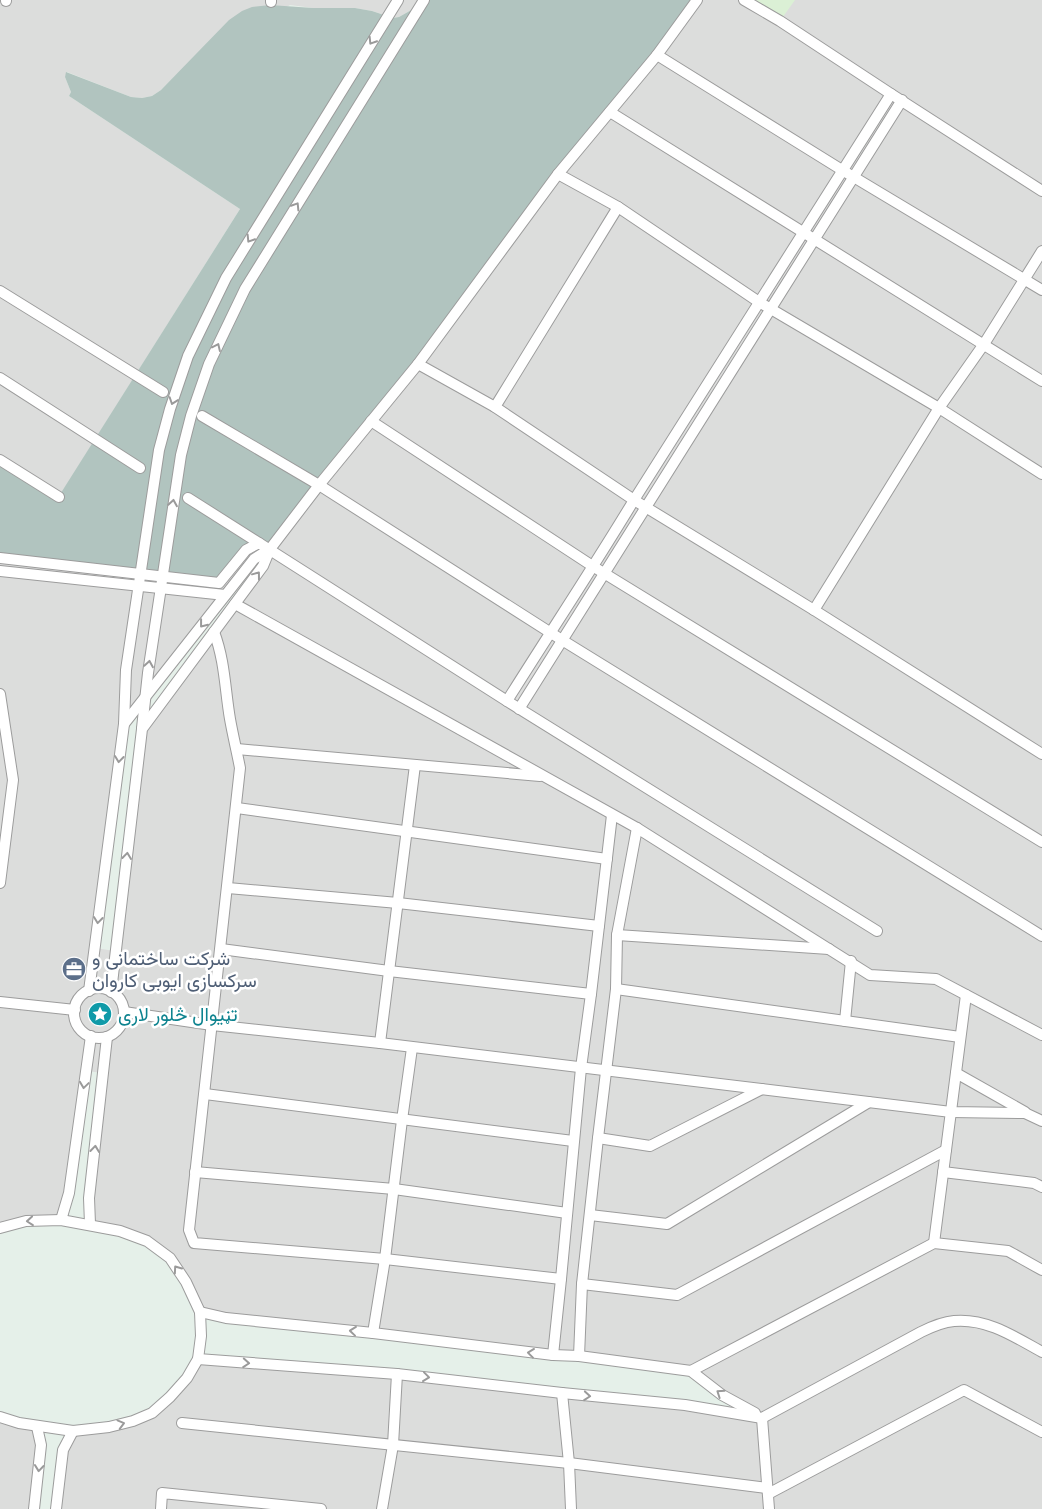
<svg xmlns="http://www.w3.org/2000/svg" width="1042" height="1509" font-family="Mulish,Vazirmatn,sans-serif">
<style>
.residential{fill:#dcdddc;fill-rule:evenodd}
.commercial{fill:#dbf0d5}
.construction{fill:#b1c4bf}
.lines{fill:none;stroke-linecap:round;stroke-linejoin:round}
.minor-casing{stroke:#9c9c9c;stroke-width:12}
.minor{stroke:#fff;stroke-width:10}
.oneway{stroke:#9a9a9a}
.labels{text-anchor:middle;stroke-width:5;stroke-linejoin:round;paint-order:stroke}
.service-label{font-size:19px;fill:#4e5e75;stroke:#fff;text-anchor:start}
.culture-label{font-size:19px;fill:#0d838f;stroke:#fff;text-anchor:start}
</style>
<rect width="100%" height="100%" fill="#e5f0e9"/>
<g class="residential">
<path d="M0 0H429L399 17 393 18 372 11 355 8H313L290 5 176 75 161 90 152 96 142 98 131 97 67 72 65 77 71 92 69 96 240 209 59 497 0 460Z"/>
<path d="M697 0H1042V1509H56L63 1450 73 1431 152 1413 198 1359 397 1374 760 1417 691 1371 200 1312 186 1282 147 1241 90 1224 103 1073 86 1071 61 1220 0 1228V558ZM269 550 142 729 115 951 95 948 124 724 254 559Z"/>
<path d="M0 1417 37 1427 34 1509H0Z"/>
</g>
<path class="commercial" d="M744 0H795L780 21Z"/>
<path class="construction" d="M429 0H697L270 549 259 543 219 583 0 558V460L59 496 240 209 69 96 71 92 65 77 66 72 131 97 142 98 152 96 161 90 229 20 242 11 252 7 270 5 313 8H355L372 11 393 18 399 17Z"/>
<g class="lines">
<g class="minor-casing">
<g id="minor">
<path d="M6 0V1"/>
<path d="M744 0 780 21 891 94 1042 191"/>
<path d="M271 2V0"/>
<path d="M657 55 842 170 1042 290"/>
<path d="M610 112 1042 381"/>
<path d="M558 174 618 207 759 302 939 408 1042 474"/>
<path d="M0 291 163 392"/>
<path d="M418 364 495 407 634 500 814 610 1042 754"/>
<path d="M0 378 140 468"/>
<path d="M495 407 618 207"/>
<path d="M202 416 319 485 562 640 1042 936"/>
<path d="M371 421 594 567 1042 842"/>
<path d="M0 460 59 497"/>
<path d="M188 498 259 543"/>
<path d="M0 558 219 583 246 550 259 543 507 701 877 931"/>
<path d="M0 571 225 595"/>
<path d="M235 604 637 828 870 975 936 979 1042 1035"/>
<path d="M814 610 939 408 984 344 1042 251"/>
<path d="M214 632C225 661 225 690 230 719 233 736 237 752 240 768L189 1230 194 1243 385 1259 561 1279"/>
<path d="M0 694 13 780 0 883"/>
<path d="M507 701C549 634 593 568 634 500L891 94"/>
<path d="M519 709 902 100"/>
<path d="M124 724 126 670 159 450 170 409 188 356 226 278 398 0"/>
<path d="M142 728 148 673 181 455 191 416 209 364 245 289 424 0"/>
<path d="M237 749 540 776"/>
<path d="M237 808 607 859"/>
<path d="M228 888 398 903 599 926"/>
<path d="M617 935 829 949"/>
<path d="M221 949 389 971 591 994"/>
<circle cx="99" cy="1013" r="25"/>
<path d="M616 989 960 1037"/>
<path d="M89 991 124 724 254 559 270 549"/>
<path d="M111 992 142 729 263 566 270 549 319 485 418 364 558 174 657 55 697 0"/>
<path d="M0 1002 75 1010"/>
<path d="M124 1012 212 1025 380 1043 951 1112 1025 1113 1042 1121"/>
<path d="M845 1021 851 961"/>
<path d="M380 1043 415 765"/>
<path d="M956 1073 1025 1112"/>
<path d="M205 1094 573 1141"/>
<path d="M598 1138 650 1146 762 1089"/>
<path d="M195 1172 394 1189 567 1213"/>
<path d="M943 1172 1034 1183 1042 1187"/>
<path d="M590 1215 667 1224 869 1102"/>
<path d="M61 1220 69 1193 91 1036"/>
<path d="M90 1224 89 1198 107 1037"/>
<path d="M0 1228 26 1221 61 1220 120 1231 147 1241 170 1258 186 1282 200 1312 201 1336 198 1359 187 1378 170 1397 152 1413 133 1421 109 1427 73 1431 19 1423 0 1417"/>
<path d="M934 1243 966 995"/>
<path d="M582 1284 677 1295 946 1150"/>
<path d="M200 1312 226 1318 373 1333 553 1355 579 1356 691 1371 722 1395 755 1413"/>
<path d="M373 1333 385 1259 402 1120 412 1048"/>
<path d="M553 1355 561 1279 581 1068 591 994 612 815"/>
<path d="M579 1356 582 1284 598 1138 616 989 617 935 637 828"/>
<path d="M198 1359 397 1374 562 1393 685 1405 762 1418 921 1332C931 1327 942 1322 954 1321 987 1318 1015 1337 1042 1352"/>
<path d="M691 1371 934 1243 1008 1251 1042 1270"/>
<path d="M562 1393 569 1463 571 1509"/>
<path d="M762 1418 769 1509"/>
<path d="M182 1423 569 1463 767 1488"/>
<path d="M768 1494 964 1390 1042 1432"/>
<path d="M34 1509 41 1445 37 1427"/>
<path d="M56 1509 63 1450 73 1431"/>
<path d="M161 1509 162 1493 321 1509"/>
<path d="M382 1509 393 1445 397 1374"/>
</g>
</g>
<use href="#minor" class="minor"/>
</g>
<defs><path id="oneway-chevron" d="M-2-3.5L2.5 0L-2 3.5" fill="none" stroke-width="1.6" stroke-linecap="round" stroke-linejoin="round" transform="scale(1.25)"/></defs>
<g class="oneway">
<use href="#oneway-chevron" transform="translate(372 41) rotate(122)"/>
<use href="#oneway-chevron" transform="translate(296 206) rotate(-58)"/>
<use href="#oneway-chevron" transform="translate(250 239) rotate(122)"/>
<use href="#oneway-chevron" transform="translate(217 347) rotate(-65)"/>
<use href="#oneway-chevron" transform="translate(173 401) rotate(109)"/>
<use href="#oneway-chevron" transform="translate(173 503) rotate(-81)"/>
<use href="#oneway-chevron" transform="translate(257 575) rotate(-53)"/>
<use href="#oneway-chevron" transform="translate(203 624) rotate(128)"/>
<use href="#oneway-chevron" transform="translate(149 664) rotate(-81)"/>
<use href="#oneway-chevron" transform="translate(119 759) rotate(97)"/>
<use href="#oneway-chevron" transform="translate(127 856) rotate(-83)"/>
<use href="#oneway-chevron" transform="translate(98 920) rotate(97)"/>
<use href="#oneway-chevron" transform="translate(84 1085) rotate(98)"/>
<use href="#oneway-chevron" transform="translate(95 1149) rotate(-84)"/>
<use href="#oneway-chevron" transform="translate(30 1221) rotate(175)"/>
<use href="#oneway-chevron" transform="translate(177 1269) rotate(-125)"/>
<use href="#oneway-chevron" transform="translate(353 1331) rotate(-174)"/>
<use href="#oneway-chevron" transform="translate(531 1353) rotate(-173)"/>
<use href="#oneway-chevron" transform="translate(246 1363) rotate(4)"/>
<use href="#oneway-chevron" transform="translate(426 1377) rotate(7)"/>
<use href="#oneway-chevron" transform="translate(720 1393) rotate(-146)"/>
<use href="#oneway-chevron" transform="translate(587 1396) rotate(5)"/>
<use href="#oneway-chevron" transform="translate(121 1424) rotate(-15)"/>
<use href="#oneway-chevron" transform="translate(39 1468) rotate(96)"/>
</g>
<defs>
<g id="office-disc" transform="scale(1.25)"><circle r="9.5" fill="#5c6f8a" stroke="#fff"/><path d="M-6-3h4V-5.5h4V-3h4V5H-6ZM-1-4.5V-3h2v-1.5ZM-6 0V1H6V0Z" fill="#fff"/></g>
<g id="sight-disc" transform="scale(1.25)"><circle r="9.5" fill="#0f9aa8" stroke="#fff"/><path d="M0-6L1.8-2.2L6-1.7L2.9 1.2L3.7 5.4L0 3.3L-3.7 5.4L-2.9 1.2L-6-1.7L-1.8-2.2Z" fill="#fff"/></g>
</defs>
<g fill-rule="evenodd">
<use href="#office-disc" x="74" y="969"/>
<use href="#sight-disc" x="100" y="1014"/>
</g>
<g class="labels">
<g class="service-label">
<text x="92" y="965">شرکت ساختمانی و<tspan x="92" dy="22">سرکسازی ایوبی کاروان</tspan></text>
</g>
<g class="culture-label">
<text x="118" y="1021">تڼیوال څلور لاری</text>
</g>
</g>
</svg>
